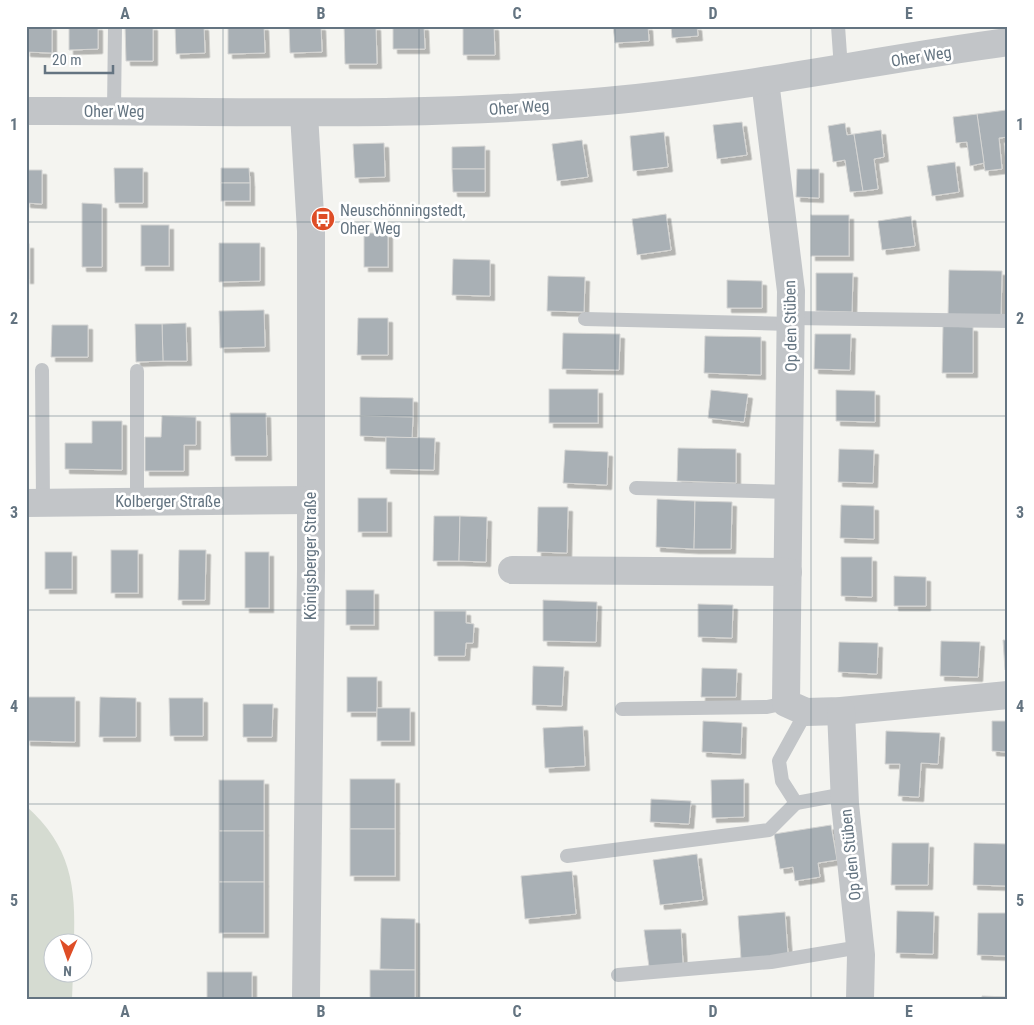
<svg xmlns="http://www.w3.org/2000/svg" width="1034" height="1025" font-family="'Roboto Condensed',sans-serif">
<style>
.green{fill:#d5dbd1}
.building{fill:#a9b0b5;stroke:#d5d5d3;filter:url(#shadow)}
.lines{fill:none;stroke-linecap:round;stroke-linejoin:round}
.service{stroke:#c2c5c8;stroke-width:14}
.minor{stroke:#c2c5c8;stroke-width:28}
.tertiary{stroke:#c2c5c8;stroke-width:28}
.grid{fill:none;stroke:#647481;stroke-width:1;stroke-opacity:0.55}
.labels{text-anchor:middle;stroke-width:5;stroke-linejoin:round;paint-order:stroke}
.street-label{font-size:16px;fill:#647481;stroke:#fff}
.poi-label{font-size:16px;fill:#647481;stroke:#fff;text-anchor:start}
.neatline{fill:none;stroke:#647481;stroke-width:2}
.grid-label{font-size:16px;text-anchor:middle;font-weight:bold;fill:#647481}
</style>
<defs>
<filter id="shadow"><feDropShadow dx="4.5" dy="4.5" stdDeviation="0" flood-color="#0004"/></filter>
</defs>
<rect width="100%" height="100%" fill="#f4f4f0"/>
<path class="green" d="M26 806C71 846 76 886 74 942H52V972L73 973 72 999H26Z"/>
<g class="building">
<path d="M26 26H52V53L26 52Z"/>
<path d="M69 26H98V49L69 50Z"/>
<path d="M125 26H153V61H126Z"/>
<path d="M175 26H204L205 53 176 54Z"/>
<path d="M228 26H264L265 53 228 54Z"/>
<path d="M289 26H321L322 52 290 53Z"/>
<path d="M344 26H376L377 64H345Z"/>
<path d="M393 26H424L425 49H393Z"/>
<path d="M463 26H494L495 55H463Z"/>
<path d="M613 26H648L649 41 615 43Z"/>
<path d="M671 26H697L698 36 672 38Z"/>
<path d="M1006 110 1008 137 999 138 1002 169 985 171 977 114Z"/>
<path d="M977 114 984 163 970 166 967 142 956 143 953 117Z"/>
<path d="M742 122 747 155 717 159 713 125Z"/>
<path d="M845 123 847 135 854 134 863 191 850 192 845 160 833 162 828 126Z"/>
<path d="M881 130 884 157 874 159 878 189 863 191 854 134Z"/>
<path d="M664 132 668 167 633 171 630 136Z"/>
<path d="M582 140 588 177 557 181 552 144Z"/>
<path d="M384 143 385 177 355 178 353 144Z"/>
<path d="M485 146V169H452V147Z"/>
<path d="M955 162 959 192 932 196 927 166Z"/>
<path d="M114 168H143V203H115Z"/>
<path d="M221 168H249L250 183H221Z"/>
<path d="M452 169H485V192H453Z"/>
<path d="M797 169H819V198L796 197Z"/>
<path d="M26 170H42V204L26 203Z"/>
<rect x="221" y="183" width="29" height="18"/>
<path d="M82 203 102 204V267H82Z"/>
<path d="M666 214 671 250 637 255 632 219Z"/>
<rect x="811" y="215" width="38" height="41"/>
<path d="M911 216 915 246 882 250 878 221Z"/>
<rect x="141" y="225" width="28" height="41"/>
<rect x="364" y="233" width="24" height="34"/>
<path d="M219 243H260V281L219 282Z"/>
<rect x="26" y="244" width="3" height="35"/>
<path d="M453 259 490 260V296L452 295Z"/>
<path d="M949 270 1002 271 1001 316 948 315Z"/>
<path d="M816 273H853L852 312 816 311Z"/>
<path d="M548 276 585 277 584 312 547 311Z"/>
<path d="M727 280 762 281V308H727Z"/>
<path d="M264 310 265 347 220 348 219 311Z"/>
<path d="M358 318H388V355H357Z"/>
<path d="M186 323 187 361H163L162 324Z"/>
<path d="M135 324H162L163 361 136 362Z"/>
<path d="M52 325H88V357H51Z"/>
<path d="M943 326 973 327V373H942Z"/>
<path d="M563 333 620 334 619 370 562 369Z"/>
<path d="M815 334H851L850 370 814 369Z"/>
<path d="M705 336 761 337V375L704 373Z"/>
<rect x="549" y="389" width="49" height="34"/>
<path d="M711 390 748 394 744 422 708 418Z"/>
<path d="M836 390 875 391V422L836 421Z"/>
<path d="M360 397 413 398V417L360 416Z"/>
<path d="M230 413H266L267 456H231Z"/>
<path d="M162 416 196 417V445H184V471H145V437H161Z"/>
<path d="M360 416 413 417 412 438 360 436Z"/>
<path d="M92 421H122V470L65 469V443H92Z"/>
<path d="M386 437 435 438 434 470 386 469Z"/>
<path d="M678 448 736 449V483L677 481Z"/>
<path d="M839 449 874 450 873 483 838 482Z"/>
<path d="M565 450 608 452 607 485 563 483Z"/>
<rect x="358" y="498" width="29" height="34"/>
<path d="M657 499 695 501 694 549 656 547Z"/>
<path d="M695 501 732 502 731 549H694Z"/>
<path d="M841 505 874 506V539L840 538Z"/>
<path d="M538 507H568L567 553 537 552Z"/>
<path d="M434 516H460L459 561H433Z"/>
<path d="M460 516 487 517 486 562 459 561Z"/>
<rect x="111" y="550" width="27" height="43"/>
<path d="M179 550H206L205 600H178Z"/>
<rect x="45" y="552" width="27" height="37"/>
<rect x="245" y="552" width="24" height="56"/>
<path d="M841 557H872V597L841 596Z"/>
<path d="M894 576 926 577V606H894Z"/>
<rect x="346" y="590" width="28" height="35"/>
<path d="M543 600 597 602 596 642 543 641Z"/>
<path d="M698 604 733 605 732 638 698 637Z"/>
<path d="M434 611H466V623L474 624 473 643H466L465 656H434Z"/>
<path d="M1003 640H1008V669L1005 670Z"/>
<path d="M941 641 980 642 978 677 940 676Z"/>
<path d="M839 642 878 643 877 674 838 672Z"/>
<path d="M533 666 564 667 562 706 532 705Z"/>
<path d="M702 668 737 669 736 697H701Z"/>
<rect x="347" y="677" width="30" height="35"/>
<path d="M26 697H75V742L26 741Z"/>
<path d="M100 697 136 698V737H99Z"/>
<path d="M169 698H203V736H170Z"/>
<path d="M243 704H273L272 737H243Z"/>
<rect x="377" y="708" width="33" height="33"/>
<path d="M703 721 742 723 741 754 702 752Z"/>
<path d="M992 721H1008V752L992 751Z"/>
<path d="M583 726 585 766 545 768 543 728Z"/>
<path d="M886 731 940 733 938 764 921 763 919 797 898 796 900 764H885Z"/>
<rect x="350" y="779" width="45" height="50"/>
<path d="M744 779V817L712 818 711 780Z"/>
<rect x="219" y="780" width="45" height="51"/>
<path d="M651 799 691 801 689 824 650 822Z"/>
<path d="M831 825 837 860 818 863 820 877 795 881 793 867 780 869 774 834Z"/>
<rect x="350" y="829" width="45" height="47"/>
<rect x="219" y="831" width="45" height="51"/>
<path d="M892 843H929L928 885H891Z"/>
<path d="M974 843 1008 844V886L973 885Z"/>
<path d="M697 854 703 900 660 905 653 860Z"/>
<path d="M572 871 576 914 525 919 521 876Z"/>
<rect x="219" y="882" width="45" height="51"/>
<path d="M897 911 934 912 933 954 896 953Z"/>
<path d="M785 912 788 955 741 959 738 916Z"/>
<path d="M978 913H1008V956L977 955Z"/>
<path d="M381 918 415 919V970L380 969Z"/>
<path d="M681 929 683 964 649 967 644 930Z"/>
<rect x="370" y="970" width="45" height="29"/>
<rect x="207" y="972" width="45" height="27"/>
<path d="M982 996 1008 997V999H982Z"/>
</g>
<g class="lines">
<g class="service">
<path d="M838 26 841 69"/>
<path d="M114 111 115 26"/>
<path d="M791 318 1008 321"/>
<path d="M585 319 791 324"/>
<path d="M42 370 43 503"/>
<path d="M137 371V501"/>
<path d="M636 488 789 492"/>
<path d="M622 709 767 707 786 703"/>
<path d="M806 712 779 761 782 781 796 803 845 794"/>
<path d="M567 856 769 830 796 803"/>
<path d="M618 975 771 962 860 947"/>
</g>
<g class="minor">
<path d="M765 81 791 291 786 703 806 712 841 711 1008 695"/>
<path d="M304 114 311 231V569L306 999"/>
<path d="M26 503 310 500"/>
<path d="M512 570 788 572"/>
<path d="M841 711 845 804 861 955 860 999"/>
</g>
<path class="tertiary" d="M26 111C220 110 413 119 606 101 741 89 874 60 1008 42"/>
</g>
<path class="grid" d="M223 26V999M419 26V999M615 26V999M811 26V999M26 222H1008M26 416H1008M26 610H1008M26 804H1008"/>
<defs>
<g id="bus-disc" transform="scale(1.25)"><circle r="9.5" fill="#de4d26" stroke="#fff"/><path d="M-5-6H5V4H4V6H2V4H-2V6H-4V4H-5ZM-3.5-4V0h7V-4ZM-3.5 1.2v1.5H-2V1.2ZM2 1.2v1.5H3.5V1.2Z" fill="#fff"/></g>
</defs>
<g fill-rule="evenodd">
<use href="#bus-disc" x="323" y="219"/>
</g>
<g class="labels">
<g class="street-label">
<text transform="translate(921 56) rotate(-9)" y="6">Oher Weg</text>
<text transform="translate(519 107) rotate(-4)" y="6">Oher Weg</text>
<text x="114" y="117">Oher Weg</text>
<text transform="translate(790 326) rotate(-91)" y="6">Op den Stüben</text>
<text x="168" y="507">Kolberger Straße</text>
<text transform="translate(310 556) rotate(-90)" y="6">Königsberger Straße</text>
<text transform="translate(850 855) rotate(-96)" y="6">Op den Stüben</text>
</g>
<g class="poi-label">
<text x="340" y="216">Neuschönningstedt,<tspan x="340" dy="18">Oher Weg</tspan></text>
</g>
</g>
<rect width="1034" height="1025" fill="none" stroke="#ffffff" stroke-width="55"/>
<g transform="translate(68 958) rotate(182)"><circle r="24" fill="#ffffff" stroke="#c1c7cd"/>
<path d="M0-4L9 19L0 12L-9 19Z" fill="#de4d26"/>
<text y="-8" font-size="14" font-weight="bold" text-anchor="middle" fill="#647481">N</text>
</g>
<path d="M45 65v8h68v-8" fill="none" stroke="#647481" stroke-width="2.5"/>
<text x="52" y="65" font-size="15" fill="#647481" stroke="#ffffff" stroke-width="4" paint-order="stroke">20 m</text>
<rect x="28" y="28" width="978" height="970" class="neatline"/>
<g class="grid-label">
<text x="125" y="19">A</text>
<text x="321" y="19">B</text>
<text x="517" y="19">C</text>
<text x="713" y="19">D</text>
<text x="909" y="19">E</text>
<text x="14" y="130">1</text>
<text x="1020" y="130">1</text>
<text x="14" y="324">2</text>
<text x="1020" y="324">2</text>
<text x="14" y="518">3</text>
<text x="1020" y="518">3</text>
<text x="14" y="712">4</text>
<text x="1020" y="712">4</text>
<text x="14" y="906">5</text>
<text x="1020" y="906">5</text>
<text x="125" y="1017">A</text>
<text x="321" y="1017">B</text>
<text x="517" y="1017">C</text>
<text x="713" y="1017">D</text>
<text x="909" y="1017">E</text>
</g>
</svg>
